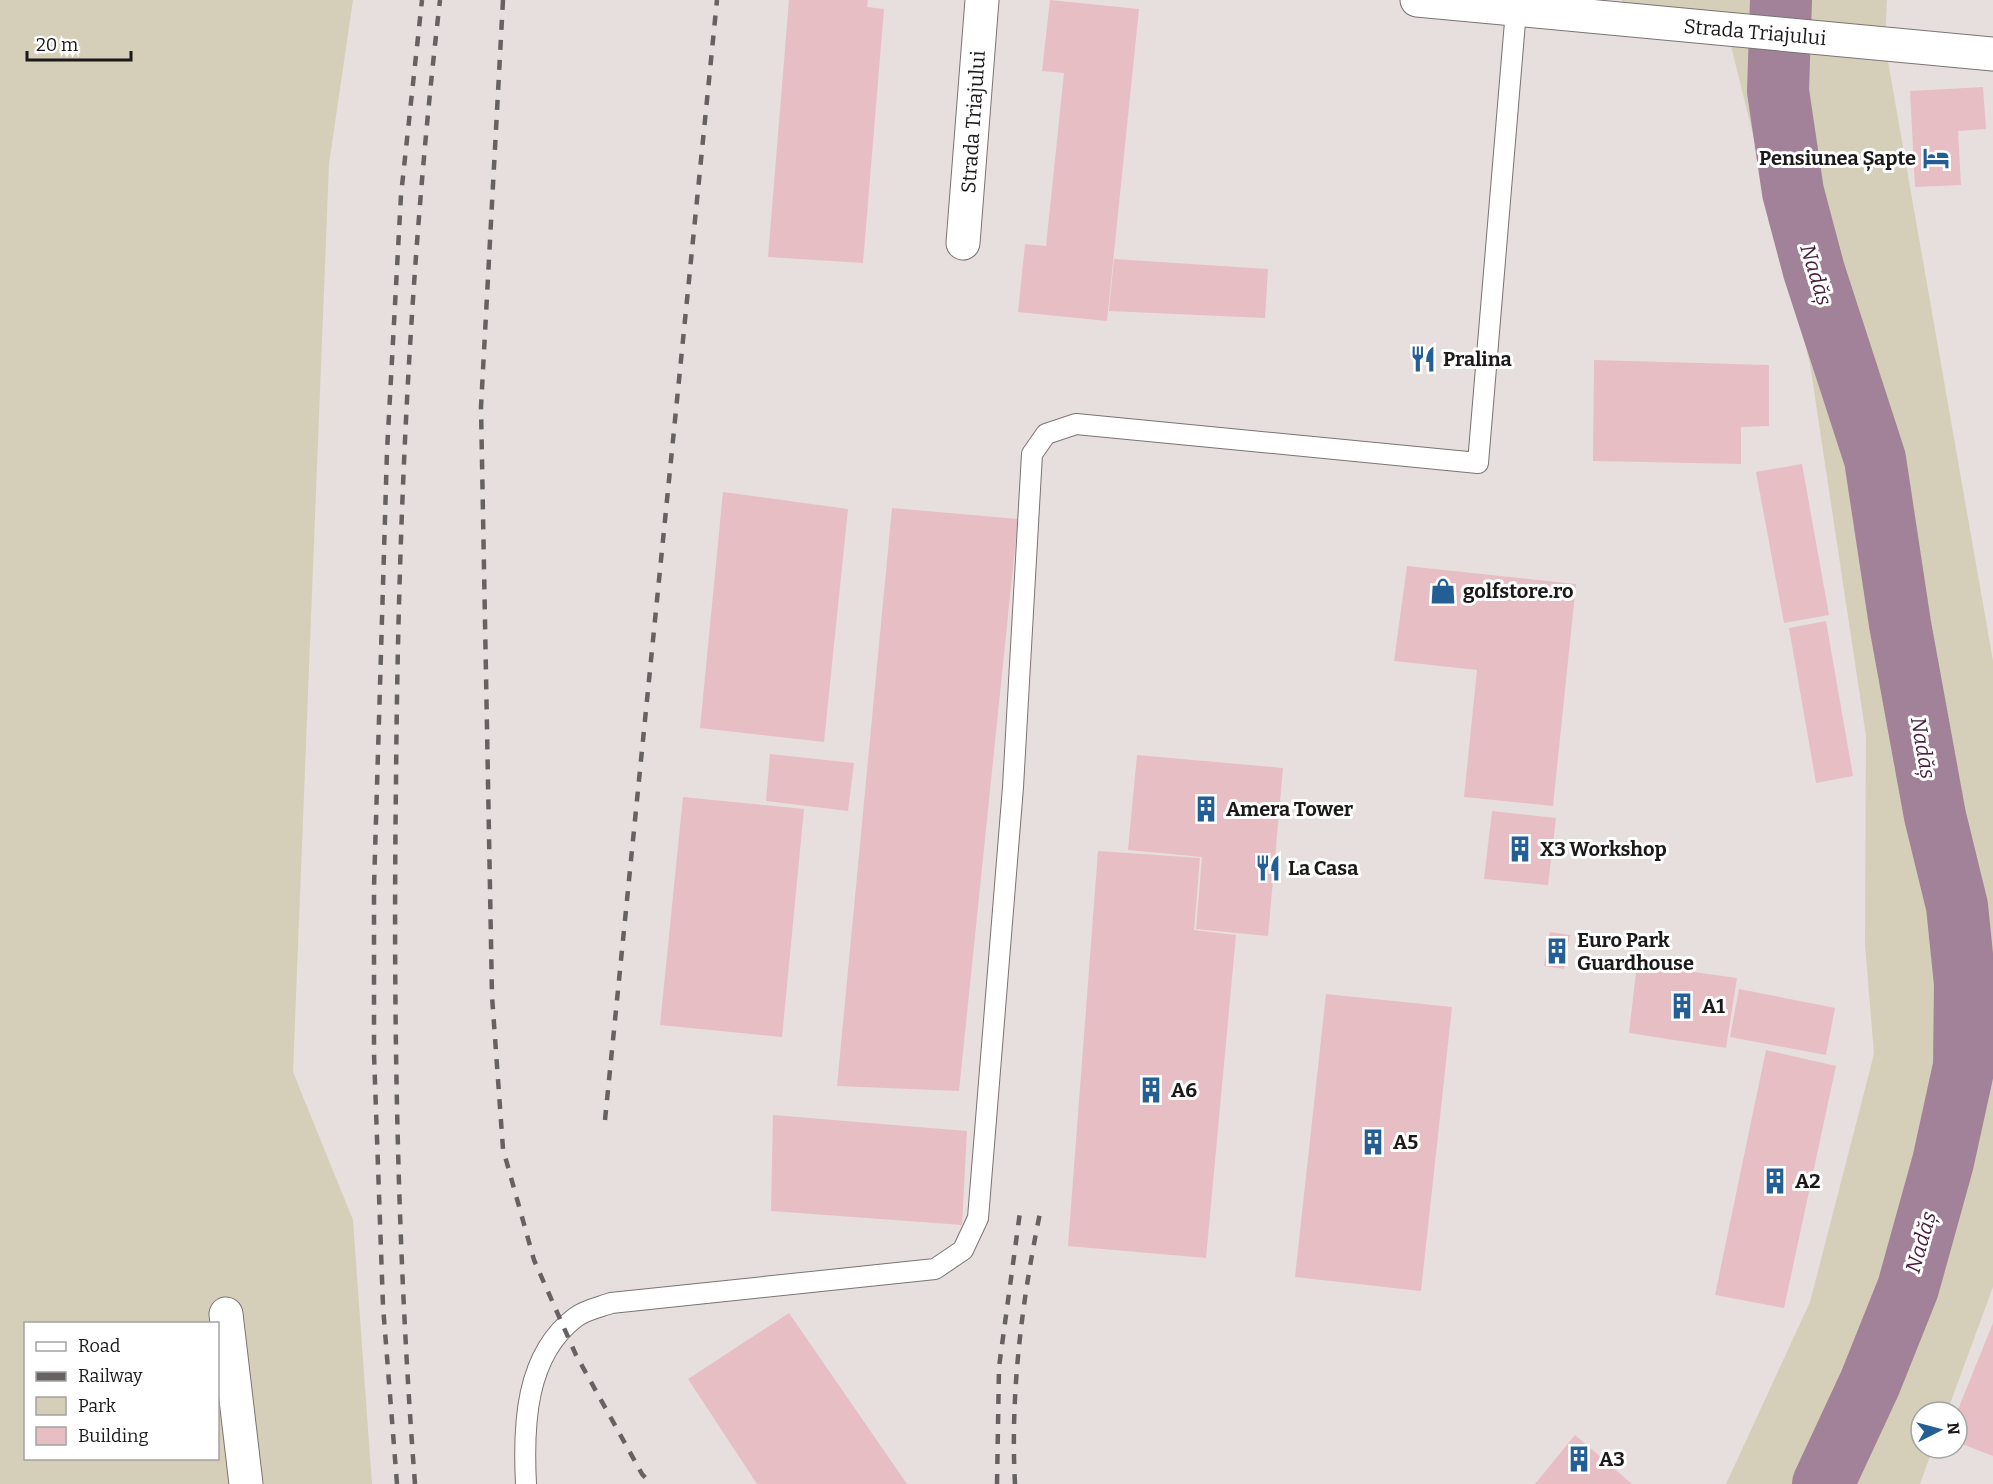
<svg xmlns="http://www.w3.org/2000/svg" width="1993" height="1484" font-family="Bitter,serif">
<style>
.green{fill:#d5cfb9;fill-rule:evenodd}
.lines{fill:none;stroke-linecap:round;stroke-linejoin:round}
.river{stroke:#a28298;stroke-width:62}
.building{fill:#e8bec5}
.lane-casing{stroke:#7a7371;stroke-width:22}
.street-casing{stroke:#7a7371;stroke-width:35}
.lane{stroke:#fff;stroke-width:20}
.street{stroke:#fff;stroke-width:33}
.rail{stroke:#676262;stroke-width:4.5;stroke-dasharray:10 10;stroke-linecap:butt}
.labels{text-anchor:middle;stroke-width:6;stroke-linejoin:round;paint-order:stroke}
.street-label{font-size:20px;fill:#1c1919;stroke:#fff}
.poi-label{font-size:20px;font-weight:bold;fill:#1c1919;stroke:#fff;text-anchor:start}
.water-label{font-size:21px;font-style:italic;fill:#471c3d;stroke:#fff}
</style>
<rect width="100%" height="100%" fill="#e7dfdd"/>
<g class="green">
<path d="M0 0H353L329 164 293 1072 353 1220 372 1484H0ZM26 1324H218V1458H26Z"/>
<path d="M1622 0H1887L1885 44 1993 661V1287L1947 1412H1921V1448H1933L1920 1484H1726L1810 1302 1874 1054 1865 945 1866 736 1810 364 1727 30 1621 20Z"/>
</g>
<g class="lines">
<path class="river" d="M1781 0 1778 91 1793 192 1814 271 1875 459 1900 624 1935 816 1957 906 1965 984 1964 1066 1943 1162 1908 1288 1870 1383 1823 1484"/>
</g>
<g class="building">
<path d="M789 0H868L867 7 884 9 863 263 768 257Z"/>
<path d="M1050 0 1139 9 1107 321 1018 312 1025 244 1046 246 1064 73 1042 71Z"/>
<path d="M1983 87 1986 129 1958 131 1961 185 1915 187 1910 91Z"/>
<path d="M1114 259 1268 269 1265 318 1109 311Z"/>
<path d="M1594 360 1769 365V426L1741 427V464L1593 461Z"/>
<path d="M1802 464 1829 615 1784 623 1756 472Z"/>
<path d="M723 492 848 509 824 742 700 728Z"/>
<path d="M892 508 1018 519 959 1091 837 1086Z"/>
<path d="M1407 566 1576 584 1553 806 1464 797 1477 670 1394 661Z"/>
<path d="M1826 621 1853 776 1816 783 1789 628Z"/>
<path d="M770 754 854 763 848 811 766 801Z"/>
<path d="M1137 755 1283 768 1268 936 1196 929 1202 857 1128 850Z"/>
<path d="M683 797 804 809 782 1037 660 1025Z"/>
<path d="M1492 811 1556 818 1548 885 1484 879Z"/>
<path d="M1098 851 1200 858 1194 930 1236 935 1206 1258 1068 1246Z"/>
<path d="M1550 932 1570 935 1564 969 1544 966Z"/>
<path d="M1637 964 1737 978 1726 1048 1629 1033Z"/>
<path d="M1739 989 1835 1008 1826 1055 1730 1037Z"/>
<path d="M1326 994 1452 1007 1421 1291 1295 1277Z"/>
<path d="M1766 1050 1836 1066 1784 1308 1715 1295Z"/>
<path d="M773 1115 967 1131 962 1225 771 1211Z"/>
<path d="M789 1313 907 1484H757L688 1379Z"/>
<path d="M1993 1323V1456L1957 1442V1412Z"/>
<path d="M1575 1435 1632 1484H1535Z"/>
</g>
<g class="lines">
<g class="lane-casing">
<path id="lane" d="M526 1484C523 1426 525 1355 576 1317 585 1310 600 1307 611 1303L935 1269 963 1250 978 1218 1013 787 1032 454 1046 434 1076 424 1478 463 1516 10"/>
</g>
<g class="street-casing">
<g id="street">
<path d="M1417 0 1993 54"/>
<path d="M963 243 982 0"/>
<path d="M226 1314 246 1484"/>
</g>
</g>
<use href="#lane" class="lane"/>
<use href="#street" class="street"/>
<g class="rail">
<path d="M503 0 481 407 492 996 503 1149 534 1260 576 1355 642 1474 651 1484"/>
<path d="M605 1120 717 0"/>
<path d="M397 1484 383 1306 374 1054V887L387 451 401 195 422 0"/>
<path d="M415 1484C397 1251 393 1016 396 782 398 521 410 260 440 0"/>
<path d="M997 1484 999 1367 1020 1212"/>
<path d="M1015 1484C1010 1394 1022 1301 1040 1213"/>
</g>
</g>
<defs>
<g id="hotel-bare" transform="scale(2.07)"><path d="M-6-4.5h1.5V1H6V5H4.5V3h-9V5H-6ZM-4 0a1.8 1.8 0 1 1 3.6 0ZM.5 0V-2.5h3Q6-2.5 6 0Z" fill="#235e95" stroke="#fff" stroke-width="2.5" paint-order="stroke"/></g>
<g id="restaurant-bare" transform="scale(2.07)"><path d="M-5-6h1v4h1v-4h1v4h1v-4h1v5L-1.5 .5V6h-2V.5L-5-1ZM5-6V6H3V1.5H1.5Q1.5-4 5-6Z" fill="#235e95" stroke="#fff" stroke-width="2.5" paint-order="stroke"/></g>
<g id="shop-bare" transform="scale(2.07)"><path d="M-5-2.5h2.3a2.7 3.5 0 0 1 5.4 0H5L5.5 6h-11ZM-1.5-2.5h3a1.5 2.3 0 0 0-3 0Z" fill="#235e95" stroke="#fff" stroke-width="2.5" paint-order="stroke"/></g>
<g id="building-bare" transform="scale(2.07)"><path d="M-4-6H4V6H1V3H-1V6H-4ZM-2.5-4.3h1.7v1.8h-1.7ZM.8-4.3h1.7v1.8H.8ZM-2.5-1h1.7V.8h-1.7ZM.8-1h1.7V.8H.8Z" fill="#235e95" stroke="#fff" stroke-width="2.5" paint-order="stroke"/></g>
</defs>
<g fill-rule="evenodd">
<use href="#hotel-bare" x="1936" y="158"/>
<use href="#restaurant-bare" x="1423" y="359"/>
<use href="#shop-bare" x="1443" y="591"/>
<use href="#building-bare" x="1206" y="809"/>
<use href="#building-bare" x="1520" y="849"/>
<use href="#restaurant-bare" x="1268" y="868"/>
<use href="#building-bare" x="1557" y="951"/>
<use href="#building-bare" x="1682" y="1006"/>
<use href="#building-bare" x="1151" y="1090"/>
<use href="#building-bare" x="1373" y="1142"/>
<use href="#building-bare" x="1775" y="1181"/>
<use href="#building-bare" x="1579" y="1459"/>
</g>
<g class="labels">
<g class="street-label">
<text transform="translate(1755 32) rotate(5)" y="7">Strada Triajului</text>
<text transform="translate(973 122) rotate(-86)" y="7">Strada Triajului</text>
</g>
<g class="poi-label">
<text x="1916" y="165" text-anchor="end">Pensiunea Șapte</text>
<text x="1443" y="366">Pralina</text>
<text x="1463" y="598">golfstore.ro</text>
<text x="1226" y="816">Amera Tower</text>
<text x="1540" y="856">X3 Workshop</text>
<text x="1288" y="875">La Casa</text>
<text x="1577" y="947">Euro Park<tspan x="1577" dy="23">Guardhouse</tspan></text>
<text x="1702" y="1013">A1</text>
<text x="1171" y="1097">A6</text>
<text x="1393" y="1149">A5</text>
<text x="1795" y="1188">A2</text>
<text x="1599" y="1466">A3</text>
</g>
<g class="water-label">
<text transform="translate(1816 275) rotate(73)" y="7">Nadăș</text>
<text transform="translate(1923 748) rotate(80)" y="7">Nadăș</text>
<text transform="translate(1921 1242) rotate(-74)" y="7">Nadăș</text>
</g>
</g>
<rect x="24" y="1322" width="195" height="138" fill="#ffffff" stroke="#a4a3a3" stroke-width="1.5"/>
<rect x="36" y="1342" width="30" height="9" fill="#ffffff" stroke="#a4a3a3" stroke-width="1.5"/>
<text x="78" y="1352" font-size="18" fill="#1c1919">Road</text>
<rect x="36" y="1372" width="30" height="9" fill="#676262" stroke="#a4a3a3" stroke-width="1.5"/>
<text x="78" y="1382" font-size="18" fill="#1c1919">Railway</text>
<rect x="36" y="1397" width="30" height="18" fill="#d5cfb9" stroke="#a4a3a3" stroke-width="1.5"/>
<text x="78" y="1412" font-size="18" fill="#1c1919">Park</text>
<rect x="36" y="1427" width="30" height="18" fill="#e8bec5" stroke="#a4a3a3" stroke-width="1.5"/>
<text x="78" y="1442" font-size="18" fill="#1c1919">Building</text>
<g transform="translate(1939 1430) rotate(84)"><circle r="28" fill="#ffffff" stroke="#a4a3a3" stroke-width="1.5"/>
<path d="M0-4.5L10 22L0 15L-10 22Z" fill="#235e95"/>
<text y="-9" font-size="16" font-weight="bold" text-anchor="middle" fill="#1c1919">N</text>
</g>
<path d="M27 51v9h104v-9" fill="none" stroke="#1c1919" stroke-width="3"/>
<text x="36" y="51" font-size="18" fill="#1c1919" stroke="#ffffff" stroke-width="4.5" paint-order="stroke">20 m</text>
</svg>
